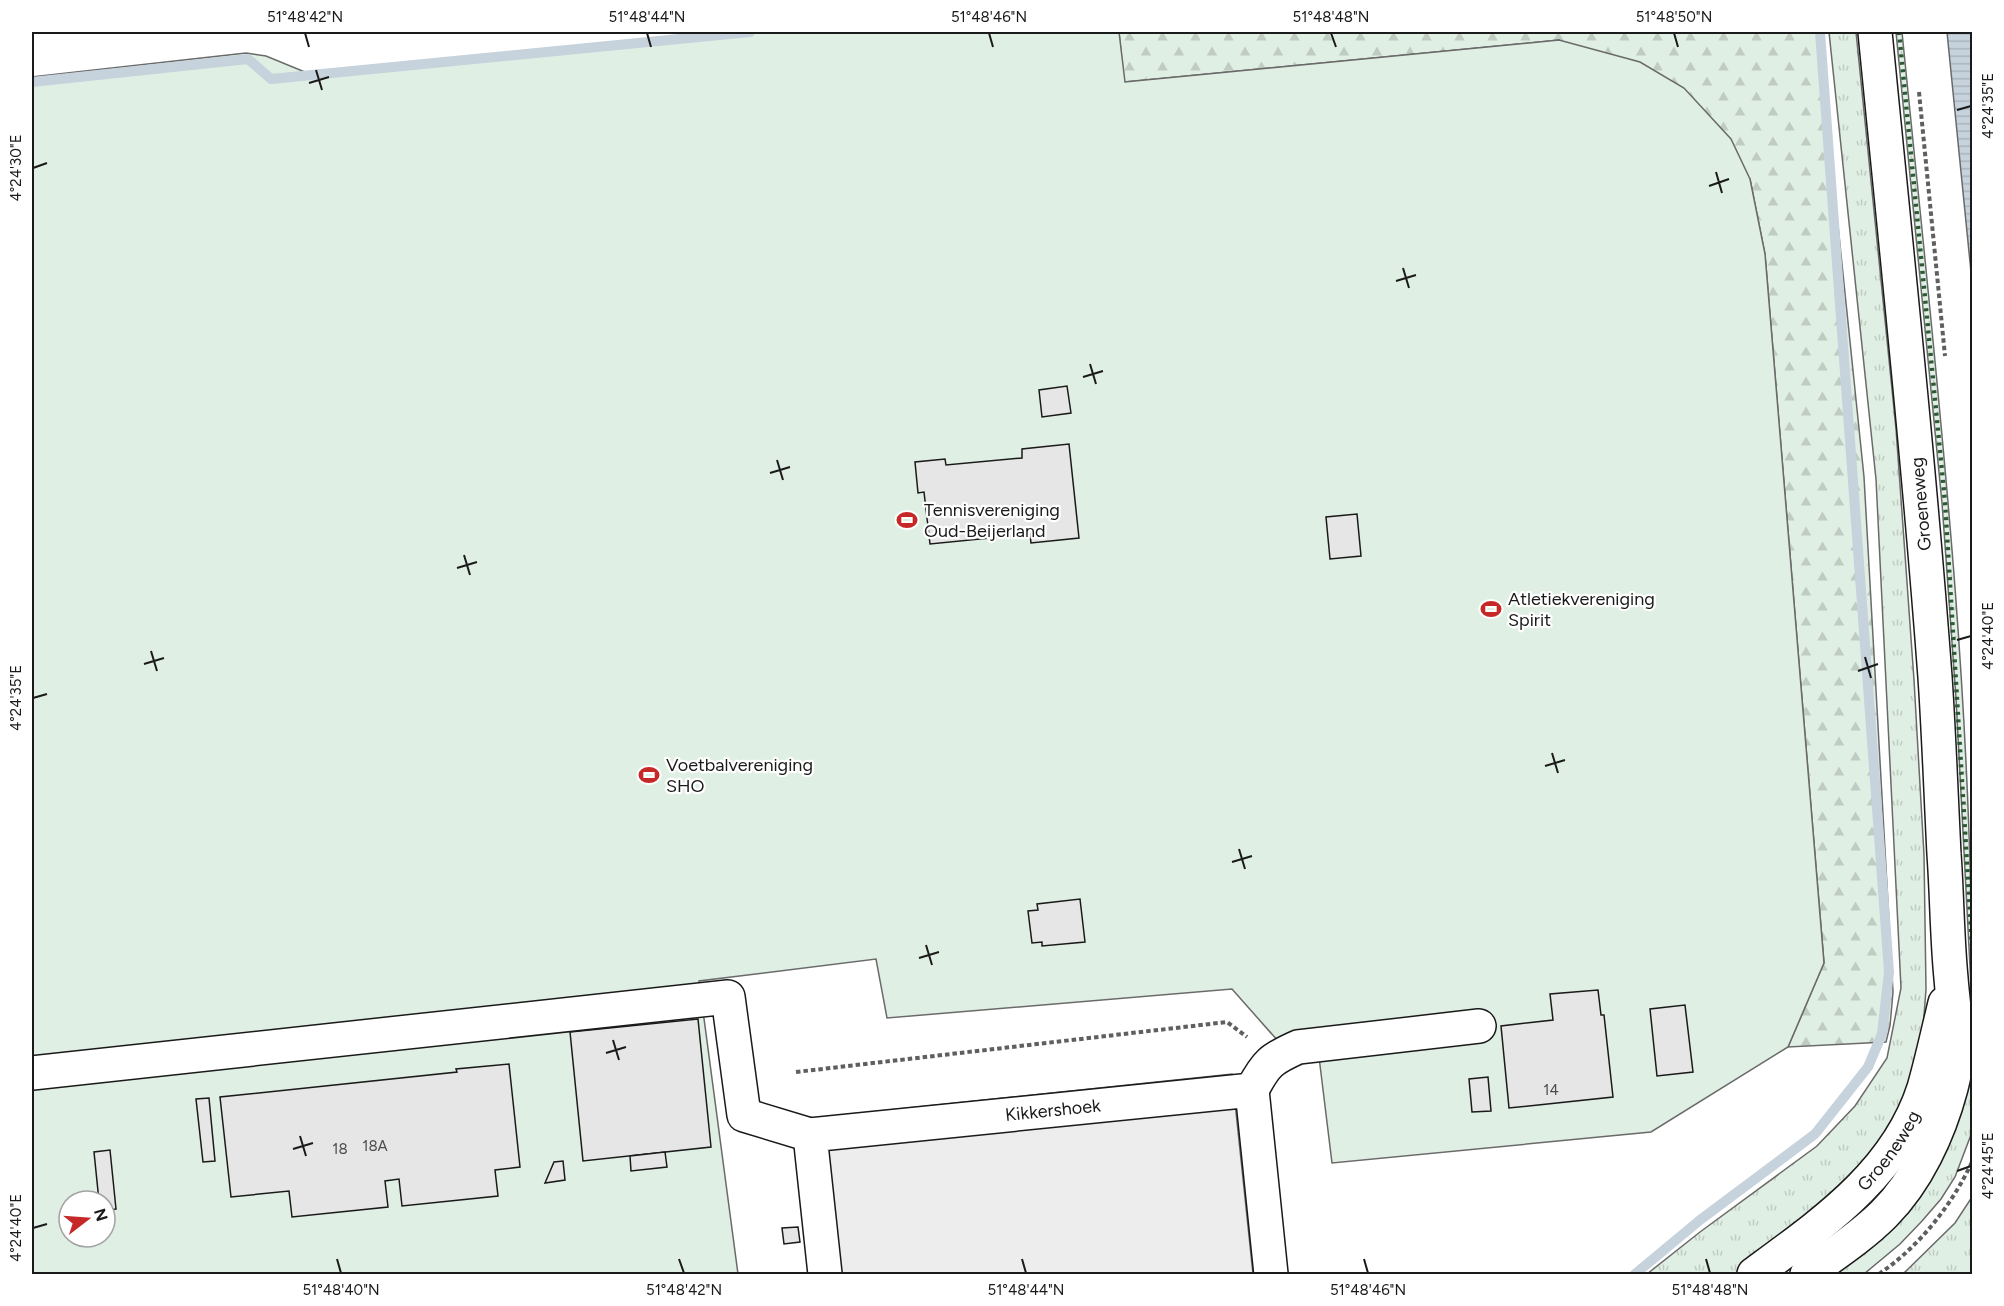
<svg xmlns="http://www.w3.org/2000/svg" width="2004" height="1306" font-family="Figtree,sans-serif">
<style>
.grass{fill:url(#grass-tufts);stroke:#6a6a6a;stroke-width:1.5}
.forest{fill:url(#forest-firs);stroke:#6a6a6a;stroke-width:1.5}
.pitch{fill:#e0efe3;stroke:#6a6a6a;stroke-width:1.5;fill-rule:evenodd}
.parking{fill:#ededed;stroke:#6a6a6a;stroke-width:1.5}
.water{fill:url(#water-rules);stroke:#6a6a6a;stroke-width:1.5}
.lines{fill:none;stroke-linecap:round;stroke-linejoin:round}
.stream{stroke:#c6d2dc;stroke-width:10}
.building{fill:#e6e6e6;stroke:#1a1a1a;stroke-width:1.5}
.minor-casing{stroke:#1a1a1a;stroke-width:36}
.major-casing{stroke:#1a1a1a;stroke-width:36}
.path{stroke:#5f5f5f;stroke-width:4;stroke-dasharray:4.5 3;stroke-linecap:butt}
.minor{stroke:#fff;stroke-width:33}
.major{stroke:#fff;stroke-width:33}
.hedge{stroke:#2b5a34;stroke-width:4.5;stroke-dasharray:3 4.5;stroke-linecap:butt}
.ticks{fill:none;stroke:#1a1a1a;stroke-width:2}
.labels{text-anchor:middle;stroke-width:4.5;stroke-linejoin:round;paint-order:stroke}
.number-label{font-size:15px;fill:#4d4d4d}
.street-label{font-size:18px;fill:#1a1a1a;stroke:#fff}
.poi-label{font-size:18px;fill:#1a1a1a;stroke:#fff;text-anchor:start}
.neatline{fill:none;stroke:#1a1a1a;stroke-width:2}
.ticks-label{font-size:15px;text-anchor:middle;fill:#1a1a1a}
</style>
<defs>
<pattern id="grass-tufts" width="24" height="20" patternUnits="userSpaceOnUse" patternTransform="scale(1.5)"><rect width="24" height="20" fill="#e0efe3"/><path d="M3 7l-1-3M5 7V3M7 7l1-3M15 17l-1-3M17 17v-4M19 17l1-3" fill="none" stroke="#c0ccc2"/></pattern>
<pattern id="forest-firs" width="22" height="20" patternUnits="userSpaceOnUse" patternTransform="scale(1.5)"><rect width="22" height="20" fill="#e0efe3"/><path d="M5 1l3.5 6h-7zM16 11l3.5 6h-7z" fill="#c0ccc2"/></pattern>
<pattern id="water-rules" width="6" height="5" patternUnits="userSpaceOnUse" patternTransform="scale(1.5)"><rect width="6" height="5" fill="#c6d2dc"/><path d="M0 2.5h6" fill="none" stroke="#aab4bc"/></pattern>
</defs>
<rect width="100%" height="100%" fill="#fff"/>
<g class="grass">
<path d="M1829 32H1856L1896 429 1914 680 1924 855 1926 989 1923 1030 1914 1064 1902 1103 1885 1136 1865 1164 1790 1233 1735 1274H1647L1700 1232 1817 1146 1855 1106 1887 1058 1901 988 1876 479Z"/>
<path d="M1896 32H1902C1934 355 1973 679 1972 1005L1956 698 1942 503Z"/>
<path d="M1972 1042V1132L1955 1177 1941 1199 1922 1221 1900 1244 1864 1274H1826L1861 1251Z"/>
<path d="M1972 1197V1274H1903L1955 1223Z"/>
</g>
<path class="forest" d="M1119 32H1818L1864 477 1893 992 1890 1026 1886 1042 1788 1047 1824 963 1765 254 1750 179 1559 40 1124 82Z"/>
<path class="pitch" d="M722 32H1119L1125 82 1559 40 1640 62 1684 88 1731 139 1750 179 1765 254 1824 963 1788 1047 1651 1132 1332 1163 1319 1057 1293 1058 1232 989 887 1018 876 959 699 981 738 1274H32V77L246 53 266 56 317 77ZM69 1201H105V1237H69Z"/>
<path class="parking" d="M1232 1074 1253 1274H812L795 1120Z"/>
<path class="water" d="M1947 32H1972V282Z"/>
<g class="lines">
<g class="stream">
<path d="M32 82 248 59 271 79 750 32"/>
<path d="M1635 1274 1700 1220 1815 1134 1868 1067 1882 1034 1889 972 1820 32"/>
</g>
</g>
<g class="building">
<path d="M1067 386 1071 413 1042 417 1039 390Z"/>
<path d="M1069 444 1079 538 1031 543 1030 534 930 544 924 492 918 493 915 462 945 459 946 465 1022 458V449Z"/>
<path d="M1357 514 1361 556 1330 559 1326 517Z"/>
<path d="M1080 899 1085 942 1042 946V942L1032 943 1028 911 1038 910 1037 904Z"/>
<path d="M1598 990 1601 1015H1604L1613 1097 1509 1108 1501 1026 1553 1020 1550 994Z"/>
<path d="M1685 1005 1693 1072 1657 1076 1650 1009Z"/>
<path d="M698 1019 711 1147 583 1161 570 1032Z"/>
<path d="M509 1064 520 1167 495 1170 498 1196 402 1206 399 1179 385 1181 388 1207 292 1217 289 1191 231 1197 220 1097 457 1072 456 1069Z"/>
<path d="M1488 1077 1491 1111 1472 1112 1469 1079Z"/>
<path d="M209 1098 215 1161 203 1162 196 1099Z"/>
<path d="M110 1150 116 1209 105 1210V1201H99L94 1152Z"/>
<path d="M665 1152 667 1167 631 1171 630 1156Z"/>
<path d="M563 1161 565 1180 545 1183 554 1162Z"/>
<path d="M798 1227 800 1242 784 1244 782 1228Z"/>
</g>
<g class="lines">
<g class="minor-casing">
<g id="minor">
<path d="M32 1073 728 997 744 1115 810 1135"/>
<path d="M1252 1090C1266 1063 1271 1059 1298 1047L1479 1026"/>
<path id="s1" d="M825 1274 810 1135 1252 1090 1271 1274"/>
</g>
</g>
<g class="major-casing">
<g id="major">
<path id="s2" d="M1754 1274C1822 1224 1897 1173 1924 1088 1932 1060 1938 1032 1945 1003"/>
<path d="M1807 1274C1833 1255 1861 1237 1884 1214 1917 1181 1939 1133 1951 1088 1962 1049 1954 1017 1951 978 1947 937 1947 895 1944 854 1941 795 1939 736 1935 677 1919 462 1896 247 1875 32"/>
</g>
</g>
<g class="path">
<path d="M1919 92 1945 356"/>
<path d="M796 1072 1227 1022 1247 1037"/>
<path d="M1879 1274C1919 1247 1952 1205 1972 1162"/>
</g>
<use href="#minor" class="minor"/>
<use href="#major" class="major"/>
<path class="hedge" d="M1899 32 1945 502 1972 946"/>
</g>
<path class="ticks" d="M305 33 309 47M647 33 651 47M989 33 993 47M1331 33 1336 47M1674 33 1678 47M316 70 322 90M309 83 329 77M1957 110 1971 106M33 168 47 163M1716 172 1722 193M1709 186 1729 179M1403 268 1409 288M1396 281 1416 275M1090 364 1096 384M1083 377 1103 371M777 460 783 480M770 473 790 467M464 555 470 575M457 568 477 562M1957 640 1971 636M151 651 157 671M1865 657 1871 678M144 664 164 658M1858 671 1878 664M33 698 47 694M1552 753 1558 773M1545 766 1565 760M1239 849 1245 869M1232 862 1252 856M926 945 932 965M919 958 939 952M613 1040 619 1060M606 1053 626 1047M300 1136 306 1156M293 1149 313 1143M1957 1171 1971 1166M33 1228 47 1224M337 1259 341 1273M679 1259 684 1273M1022 1259 1026 1273M1364 1259 1368 1273M1706 1259 1710 1273"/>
<defs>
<g id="stadium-bare" transform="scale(1.62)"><path d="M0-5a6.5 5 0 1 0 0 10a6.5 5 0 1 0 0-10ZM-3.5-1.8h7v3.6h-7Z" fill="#c62828" stroke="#fff" stroke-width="2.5" paint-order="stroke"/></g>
</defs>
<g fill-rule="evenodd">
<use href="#stadium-bare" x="907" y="520"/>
<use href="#stadium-bare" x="1491" y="609"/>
<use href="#stadium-bare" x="649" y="775"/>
</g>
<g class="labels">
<g class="number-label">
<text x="1551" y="1095">14</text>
<text x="375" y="1151">18A</text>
<text x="340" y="1154">18</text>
</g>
<g class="street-label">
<text transform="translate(1921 504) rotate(-95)" y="6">Groeneweg</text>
<text dy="6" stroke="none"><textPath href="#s1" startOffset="384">Kikkershoek</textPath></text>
<text dy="6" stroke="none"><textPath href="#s2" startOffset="184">Groeneweg</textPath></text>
</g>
<g class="poi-label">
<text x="924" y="516">Tennisvereniging<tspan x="924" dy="21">Oud-Beijerland</tspan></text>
<text x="1508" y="605">Atletiekvereniging<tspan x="1508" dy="21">Spirit</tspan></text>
<text x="666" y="771">Voetbalvereniging<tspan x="666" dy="21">SHO</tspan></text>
</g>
</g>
<rect width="2004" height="1306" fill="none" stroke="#ffffff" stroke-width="66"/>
<g transform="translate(87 1219) rotate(73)"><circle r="28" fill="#ffffff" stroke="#a3a3a3" stroke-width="1.5"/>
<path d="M0-4.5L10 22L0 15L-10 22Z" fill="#c62828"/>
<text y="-9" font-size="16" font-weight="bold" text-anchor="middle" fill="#1a1a1a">N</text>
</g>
<rect x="33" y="33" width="1938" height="1240" class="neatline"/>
<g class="ticks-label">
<text x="305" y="22">51°48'42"N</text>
<text x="647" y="22">51°48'44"N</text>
<text x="989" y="22">51°48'46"N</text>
<text x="1331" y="22">51°48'48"N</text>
<text x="1674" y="22">51°48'50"N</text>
<text transform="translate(1988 106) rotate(-90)" y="5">4°24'35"E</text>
<text transform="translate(16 168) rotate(-90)" y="5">4°24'30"E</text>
<text transform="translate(1988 636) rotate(-90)" y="5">4°24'40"E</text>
<text transform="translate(16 698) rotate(-90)" y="5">4°24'35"E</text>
<text transform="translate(1988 1166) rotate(-90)" y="5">4°24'45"E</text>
<text transform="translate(16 1228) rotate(-90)" y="5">4°24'40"E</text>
<text x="341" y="1295">51°48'40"N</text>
<text x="684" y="1295">51°48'42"N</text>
<text x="1026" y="1295">51°48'44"N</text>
<text x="1368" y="1295">51°48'46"N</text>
<text x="1710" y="1295">51°48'48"N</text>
</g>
</svg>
